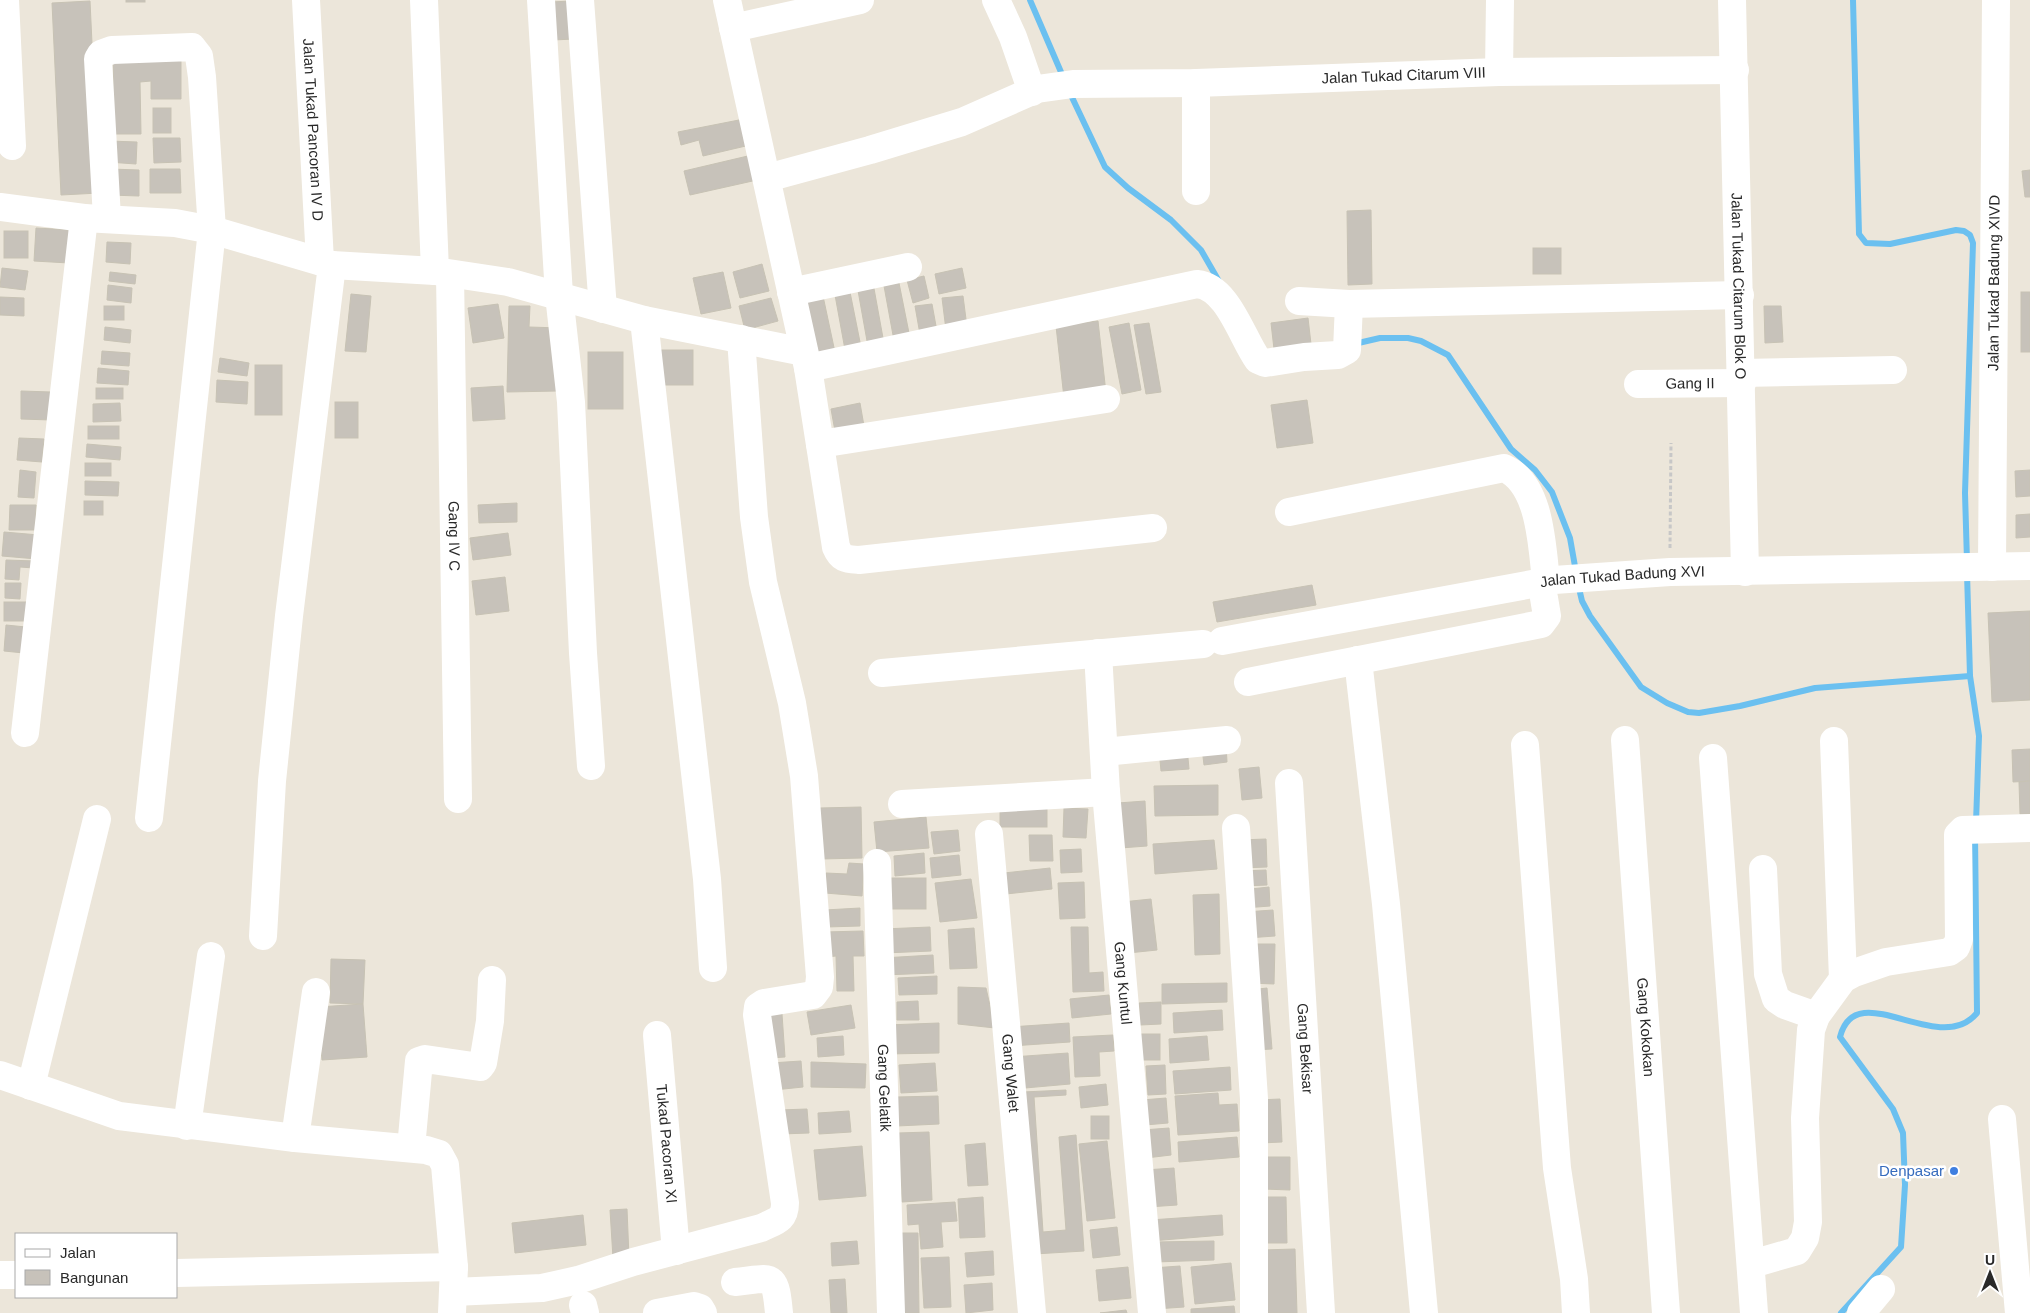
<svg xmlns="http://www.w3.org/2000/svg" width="2030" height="1313" font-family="Helvetica,sans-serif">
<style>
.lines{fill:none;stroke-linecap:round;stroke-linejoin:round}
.stream{stroke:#6bc0f0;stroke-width:6}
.building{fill:#c7c2ba;stroke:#c7c2b4}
.path{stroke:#c7c7c7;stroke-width:3;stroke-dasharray:4 2.5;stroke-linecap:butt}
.minor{stroke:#fff;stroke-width:28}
.shop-dot{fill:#3f7fe0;stroke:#fff;stroke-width:2}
.labels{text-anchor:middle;stroke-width:5;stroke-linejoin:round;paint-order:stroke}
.street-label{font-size:15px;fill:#292929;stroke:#fff}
.shop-label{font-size:15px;fill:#366cbe;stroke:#fff;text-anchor:end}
</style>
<rect width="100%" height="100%" fill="#ece6da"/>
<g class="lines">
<g class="stream">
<path d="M1030 0 1064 79"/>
<path d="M1853 0 1859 234 1866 243 1890 244 1956 230 1964 231 1970 235 1973 243 1965 493 1967 561"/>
<path d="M1069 91 1105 167 1128 188 1171 220 1201 250 1220 283"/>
<path d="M1354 344 1380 338H1408L1421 341 1448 355 1511 449 1535 470 1552 492 1570 538 1576 572"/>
<path d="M1967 573 1970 676 1979 736 1976 823"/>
<path d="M1578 584 1582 601 1590 616 1641 687 1667 703 1688 712 1699 713 1740 706 1815 688 1970 676"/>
<path d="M1841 1313 1901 1247 1905 1185 1903 1133 1893 1109 1840 1037C1856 974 1939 1059 1977 1013L1975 835"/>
</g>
</g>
<g class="building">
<rect x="126" y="0" width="19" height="2"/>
<path d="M90 1 99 193 61 195 52 3Z"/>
<path d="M571 1 574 39 553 40 551 2Z"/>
<path d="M181 53V99H151V81L140 82 141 134H114L113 54Z"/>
<rect x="153" y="108" width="18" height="25"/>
<path d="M744 119 750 145 703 156 699 140 681 145 678 132Z"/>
<path d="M153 138H180L181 162 154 163Z"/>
<path d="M109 141 137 142 136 164 108 162Z"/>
<path d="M752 155 757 180 690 195 684 171Z"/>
<path d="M110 169 139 170V196L110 195Z"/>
<path d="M150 169H180L181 193H150Z"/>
<path d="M2030 170V197H2025L2022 171Z"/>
<path d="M1371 210 1372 284 1348 285 1347 211Z"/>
<path d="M36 228 71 230 69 263 34 261Z"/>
<rect x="4" y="231" width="24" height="27"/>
<path d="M107 242 131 243 130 264 106 262Z"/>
<rect x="1533" y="248" width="28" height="26"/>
<path d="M762 264 769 291 740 298 733 272Z"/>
<path d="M2 268 28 271 25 290 0 287Z"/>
<path d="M962 268 966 288 939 294 935 274Z"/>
<path d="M110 272 136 275 135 284 109 281Z"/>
<path d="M723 272 731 308 701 314 693 278Z"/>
<path d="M924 276 929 298 913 303 907 280Z"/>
<path d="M873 283 885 349 869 352 857 285Z"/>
<path d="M899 283 911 343 895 346 884 286Z"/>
<path d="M108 285 132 288 131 303 107 300Z"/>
<path d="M850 292 862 352 846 355 835 295Z"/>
<rect x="2021" y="292" width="9" height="60"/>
<path d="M351 294 371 296 366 352 345 351Z"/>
<path d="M823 296 836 357 818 361 805 300Z"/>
<path d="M963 296 967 327 946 330 942 298Z"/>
<path d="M0 297 24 298V316L0 315Z"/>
<path d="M771 298 778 321 745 330 739 306Z"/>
<path d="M498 304 504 338 473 343 468 308Z"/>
<path d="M932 304 938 337 921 340 915 306Z"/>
<rect x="104" y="306" width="20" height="14"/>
<path d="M509 306H530L529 327 560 328 558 391 507 392Z"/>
<path d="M1764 306H1781L1783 342 1765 343Z"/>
<path d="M1308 318 1311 344 1274 349 1271 323Z"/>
<path d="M1098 321 1106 393 1064 398 1056 326Z"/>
<path d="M1129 323 1141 390 1122 394 1109 327Z"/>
<path d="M1149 323 1161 392 1146 394 1134 325Z"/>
<path d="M105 327 131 330 130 343 104 340Z"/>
<rect x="660" y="350" width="33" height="35"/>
<path d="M102 351 130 353 129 366 101 364Z"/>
<rect x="588" y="352" width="35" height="57"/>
<path d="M220 358 249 363 247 376 218 372Z"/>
<rect x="255" y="365" width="27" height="50"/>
<path d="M98 368 129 371 128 385 97 383Z"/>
<path d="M217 380 248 382 247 404 216 402Z"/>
<path d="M503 386 505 419 473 421 471 388Z"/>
<rect x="96" y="388" width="27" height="11"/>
<path d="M21 391 51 392V420L21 419Z"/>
<path d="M1307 400 1313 443 1277 448 1271 405Z"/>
<rect x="335" y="402" width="23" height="36"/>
<path d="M120 403 121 421 93 422V404Z"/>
<path d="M860 403 864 426 835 431 831 409Z"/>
<rect x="88" y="426" width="31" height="13"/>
<path d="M19 438 44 439 42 462 17 460Z"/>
<path d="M87 444 121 447 120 460 86 457Z"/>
<rect x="85" y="463" width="26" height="13"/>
<path d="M20 470 36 472 34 498 18 497Z"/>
<path d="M2030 470V496L2016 497 2015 471Z"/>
<path d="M85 481 119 482 118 496 85 495Z"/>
<rect x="84" y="501" width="19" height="14"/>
<path d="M517 503V522L479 523 478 505Z"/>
<path d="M10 505H36L35 530H9Z"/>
<path d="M2030 514V537L2016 538V515Z"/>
<path d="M4 532 39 535 37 559 2 556Z"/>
<path d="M508 533 511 555 473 560 470 538Z"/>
<path d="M6 560 35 561 34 568 20 567 19 580 5 579Z"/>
<path d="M505 577 509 611 476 615 472 581Z"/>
<path d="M5 583H21L20 599 5 598Z"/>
<path d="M1312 585 1316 605 1217 622 1213 602Z"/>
<rect x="4" y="602" width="23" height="19"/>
<path d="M2030 611V700L1992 702 1988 613Z"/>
<path d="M6 625 26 627 24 653 4 651Z"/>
<path d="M1226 745 1227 762 1204 765 1202 748Z"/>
<path d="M1187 747 1189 769 1161 771 1159 750Z"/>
<path d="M2030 749V781L2013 782 2012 750Z"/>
<path d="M1259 767 1262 798 1242 800 1239 769Z"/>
<path d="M2030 781V814H2020L2019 782Z"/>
<path d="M1218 785V815L1155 816 1154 786Z"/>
<path d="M1145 801 1147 846 1120 848 1118 803Z"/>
<rect x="1000" y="806" width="47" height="21"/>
<path d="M861 807 862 858 821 859 820 808Z"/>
<path d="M1064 808 1088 809 1086 838 1063 837Z"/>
<path d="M926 817 929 848 877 852 874 822Z"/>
<path d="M958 830 960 851 934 854 931 832Z"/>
<path d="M1029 835H1052L1053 861H1030Z"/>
<path d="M1266 839 1267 867 1241 868 1240 840Z"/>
<path d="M1214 840 1217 869 1155 874 1153 844Z"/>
<path d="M1081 849 1082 872 1061 873 1060 850Z"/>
<path d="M924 853 925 873 895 876 894 856Z"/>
<path d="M959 855 961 875 932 878 930 858Z"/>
<path d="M849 863 864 864 862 896 825 893 826 873 847 874Z"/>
<path d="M1050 868 1052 889 1006 894 1004 873Z"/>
<path d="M1266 870 1267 885 1243 886 1242 871Z"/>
<rect x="891" y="878" width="35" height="31"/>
<path d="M971 879 977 918 940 922 935 883Z"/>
<path d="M1084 882 1085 918 1060 919 1058 883Z"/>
<path d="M1269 887 1270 906 1244 908 1242 890Z"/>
<path d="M1219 894 1220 954 1195 955 1193 895Z"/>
<path d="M1151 899 1157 950 1128 953 1122 902Z"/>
<path d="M860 908V926L826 927 825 910Z"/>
<path d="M1273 910 1275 936 1247 938 1245 912Z"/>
<path d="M930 927 931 951 884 953 883 929Z"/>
<path d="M1071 927H1088L1089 973 1103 972 1104 991 1073 992Z"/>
<path d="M974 928 977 968 950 969 948 930Z"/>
<path d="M863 931 864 956H853L854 991H837L836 956 826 957 825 932Z"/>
<path d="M1249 944H1275L1274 984 1249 983Z"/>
<path d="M933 955 934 973 883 975 882 958Z"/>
<path d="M331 959 365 960 363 1004 330 1003Z"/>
<path d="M937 976V994L899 995 898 978Z"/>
<path d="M1227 983V1002L1162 1004V984Z"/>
<path d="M958 987 986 988 995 1028 958 1024Z"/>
<path d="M1267 988 1272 1049 1254 1050 1250 990Z"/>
<path d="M1109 995 1111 1014 1072 1018 1070 999Z"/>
<path d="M918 1001 919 1020H897V1002Z"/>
<path d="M1161 1002V1024L1140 1025 1139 1003Z"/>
<path d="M363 1004 367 1057 322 1060 318 1007Z"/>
<path d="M851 1005 855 1028 811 1035 807 1012Z"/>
<path d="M1222 1010 1223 1030 1174 1033 1173 1013Z"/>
<path d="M782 1014 785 1057 769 1058 766 1015Z"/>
<path d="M939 1023V1053L887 1054V1025Z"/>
<path d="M1069 1023 1070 1042 1011 1046 1010 1027Z"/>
<rect x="1138" y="1034" width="22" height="26"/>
<path d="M1113 1035 1114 1051 1099 1052 1100 1076 1075 1077 1073 1037Z"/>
<path d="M843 1036 844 1055 818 1057 817 1038Z"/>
<path d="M1207 1036 1209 1060 1170 1063 1169 1039Z"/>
<path d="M1068 1053 1070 1084 1014 1089 1012 1057Z"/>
<path d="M801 1061 803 1087 774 1090 771 1063Z"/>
<path d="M811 1062 866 1064 865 1088 811 1087Z"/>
<path d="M935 1063 937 1091 901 1093 899 1065Z"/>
<path d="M1165 1065 1166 1094 1148 1095 1146 1066Z"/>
<path d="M1230 1067 1231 1090 1175 1094 1173 1071Z"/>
<path d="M1106 1084 1108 1105 1081 1108 1079 1087Z"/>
<path d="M1066 1090V1095L1034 1097 1043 1232 1066 1230 1059 1137 1076 1135 1084 1251 1034 1254 1023 1092Z"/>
<path d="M1218 1093 1219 1105 1237 1104 1239 1131 1178 1135 1175 1096Z"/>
<path d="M938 1096 939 1124 897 1126V1097Z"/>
<path d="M1166 1098 1168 1123 1145 1125 1142 1100Z"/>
<path d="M1280 1099 1282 1142 1261 1143 1259 1100Z"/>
<path d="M807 1109 809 1133 781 1134 780 1110Z"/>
<path d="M849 1111 851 1132 819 1134 818 1113Z"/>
<rect x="1091" y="1116" width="18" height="23"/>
<path d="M1169 1128 1171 1155 1146 1158 1143 1130Z"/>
<path d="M929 1132 932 1200 902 1202 898 1133Z"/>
<path d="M1237 1137 1239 1157 1179 1162 1178 1142Z"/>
<path d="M1107 1141 1115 1218 1087 1221 1079 1144Z"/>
<path d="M985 1143 988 1185 968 1186 965 1145Z"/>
<path d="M862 1146 866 1196 819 1200 814 1150Z"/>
<path d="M1263 1157H1290V1190L1263 1189Z"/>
<path d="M1174 1168 1177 1205 1148 1207 1145 1170Z"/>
<path d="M983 1197 985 1237 960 1238 958 1199Z"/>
<path d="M1264 1197H1286L1287 1243H1265Z"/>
<path d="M955 1202 957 1221 941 1222 943 1247 921 1249 919 1224 908 1225 907 1205Z"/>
<path d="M627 1209 629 1257 613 1258 610 1210Z"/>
<path d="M583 1215 586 1245 515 1253 512 1223Z"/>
<path d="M1222 1215 1223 1235 1151 1241 1150 1220Z"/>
<path d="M1117 1227 1120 1255 1093 1258 1090 1230Z"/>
<path d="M900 1233H918L919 1313H902Z"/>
<path d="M857 1241 859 1264 832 1266 831 1243Z"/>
<path d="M1214 1241V1260L1155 1262V1242Z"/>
<path d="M1295 1249 1297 1313H1264L1262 1250Z"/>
<path d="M993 1251 994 1275 967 1277 965 1253Z"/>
<path d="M949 1257 951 1307 924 1308 921 1258Z"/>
<path d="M1231 1263 1235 1300 1195 1304 1191 1267Z"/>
<path d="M1180 1266 1184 1307 1155 1309 1152 1268Z"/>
<path d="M1128 1267 1131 1298 1099 1301 1096 1270Z"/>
<path d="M845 1279 847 1313H831L829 1280Z"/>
<path d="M992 1283 993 1310 966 1313 964 1285Z"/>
<path d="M1234 1306 1235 1313H1191V1309Z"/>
<path d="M1126 1310 1127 1313H1100Z"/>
</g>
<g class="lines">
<path class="path" d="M1670 548 1671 443"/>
<g class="minor">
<path d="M5 0 12 146"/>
<path id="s1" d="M306 0 320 261"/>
<path d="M424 0 435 271"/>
<path d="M541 0 559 295 571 402 583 653 591 766"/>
<path d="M580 0 603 309"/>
<path d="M727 0 808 368 836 547C841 559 846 559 859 560L1153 528"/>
<path d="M996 0 1013 37 1032 92"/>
<path id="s2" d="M1732 0 1745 572"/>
<path d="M733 28 860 0"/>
<path d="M1499 72 1500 0"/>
<path d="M1196 83V191"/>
<path id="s3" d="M767 178 870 150 962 122 1037 89 1073 84 1196 83 1499 72 1735 70"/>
<path d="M0 207 84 218 175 223 212 230 332 265 435 271 508 282 644 320 804 352"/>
<path d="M107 218 98 59 101 54 112 50 192 47 199 56 202 77 212 230 149 818"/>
<path id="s4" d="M450 274 458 799"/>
<path d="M791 292 908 267"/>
<path d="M1299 301 1349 304 1740 295"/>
<path d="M644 320 707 879 713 968"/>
<path d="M808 368 1197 284C1228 287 1242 338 1258 360L1265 363 1304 357 1338 355 1347 350 1349 304"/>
<path d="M1741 373 1893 370"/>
<path id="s5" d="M1638 384 1742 383"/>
<path d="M820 444 1106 399"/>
<path d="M1289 512 1504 468C1541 484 1542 547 1546 581"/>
<path id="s6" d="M1992 567 1996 0"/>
<path id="s7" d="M1222 641 1554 580 1670 572 2030 566"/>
<path id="s8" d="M1098 653 1106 792 1152 1313"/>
<path d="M1358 660 1386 904 1424 1313"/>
<path d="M882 673 1203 644"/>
<path d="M1248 682 1541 624 1547 616 1544 598"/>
<path d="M25 733 84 218"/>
<path id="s9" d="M1625 740 1666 1313"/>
<path d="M1834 741 1843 979"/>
<path d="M1525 745 1557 1168 1574 1279 1576 1313"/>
<path d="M1104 752 1227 740"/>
<path d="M1713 758 1754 1313"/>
<path id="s10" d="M1289 783 1321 1313"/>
<path d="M902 804 1106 792"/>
<path d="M1236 828 1254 1099V1313"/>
<path id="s11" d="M989 834 1032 1313"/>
<path id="s12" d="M877 863 891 1313"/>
<path d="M1763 869 1768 974 1776 999 1785 1005 1816 1016"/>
<path d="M263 936 272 781 289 616 332 265"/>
<path id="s13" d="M657 1035 676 1251"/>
<path d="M0 1075 119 1116 295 1138 426 1150 439 1154 445 1165 454 1267 452 1313"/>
<path d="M31 1086 97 819"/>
<path d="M2002 1119 2019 1313"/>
<path d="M187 1126 211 956"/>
<path d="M295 1138 316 992"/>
<path d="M411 1148 419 1061 425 1059 480 1067 483 1063 490 1021 492 980"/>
<path d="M1752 1264 1797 1251 1805 1238 1808 1222 1805 1118 1811 1030 1816 1016 1843 979 1854 973 1886 962 1949 952 1956 947 1959 939 1958 835 1963 830 2030 828"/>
<path d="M176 1273 454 1267"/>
<path d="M0 1275H16"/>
<path d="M735 1282C773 1278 775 1271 779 1313"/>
<path d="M453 1292 542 1288 578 1280 633 1262 761 1228C776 1221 785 1220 785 1203L757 1015 758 1007 764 1003 813 995 819 987 820 977 804 776 792 703 763 582 754 517 741 339"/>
<path d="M583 1305 585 1313"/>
<path d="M657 1313 694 1306 700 1308 703 1313"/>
<path d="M1861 1313 1881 1289"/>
</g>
</g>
<circle class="shop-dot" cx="1954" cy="1171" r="5"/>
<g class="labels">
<g class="street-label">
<text dy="5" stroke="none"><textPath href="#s3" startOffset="652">Jalan Tukad Citarum VIII</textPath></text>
<text dy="5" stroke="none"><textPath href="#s1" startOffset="130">Jalan Tukad Pancoran IV D</textPath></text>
<text dy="5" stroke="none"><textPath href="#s6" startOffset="284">Jalan Tukad Badung XIVD</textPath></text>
<text dy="5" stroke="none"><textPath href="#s2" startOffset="286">Jalan Tukad Citarum Blok O</textPath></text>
<text dy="5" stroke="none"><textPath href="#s5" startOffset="52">Gang II</textPath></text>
<text dy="5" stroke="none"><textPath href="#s4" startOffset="262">Gang IV C</textPath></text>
<text dy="5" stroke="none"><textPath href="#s7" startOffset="406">Jalan Tukad Badung XVI</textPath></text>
<text dy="5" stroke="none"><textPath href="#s8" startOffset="331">Gang Kuntul</textPath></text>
<text dy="5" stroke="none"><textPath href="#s9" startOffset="288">Gang Kokokan</textPath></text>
<text dy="5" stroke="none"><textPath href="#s10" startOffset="266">Gang Bekisar</textPath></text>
<text dy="5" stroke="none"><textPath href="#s11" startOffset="240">Gang Walet</textPath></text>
<text dy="5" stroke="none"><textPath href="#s12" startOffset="225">Gang Gelatik</textPath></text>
<text dy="5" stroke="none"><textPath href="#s13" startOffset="109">Tukad Pacoran XI</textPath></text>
</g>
<g class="shop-label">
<text x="1944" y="1176">Denpasar</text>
</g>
</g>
<rect x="15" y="1233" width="162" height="65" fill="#ffffff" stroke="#a9a9a9"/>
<rect x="25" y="1249" width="25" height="8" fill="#ffffff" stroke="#a9a9a9"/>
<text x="60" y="1258" font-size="15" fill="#292929">Jalan</text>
<rect x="25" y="1270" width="25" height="15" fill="#c7c2ba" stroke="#a9a9a9"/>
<text x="60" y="1283" font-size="15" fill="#292929">Bangunan</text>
<g transform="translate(1990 1273)" stroke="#ffffff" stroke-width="4" paint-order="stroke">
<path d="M0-4L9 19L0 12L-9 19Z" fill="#292929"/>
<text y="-8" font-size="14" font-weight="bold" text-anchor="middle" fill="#292929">U</text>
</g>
</svg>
